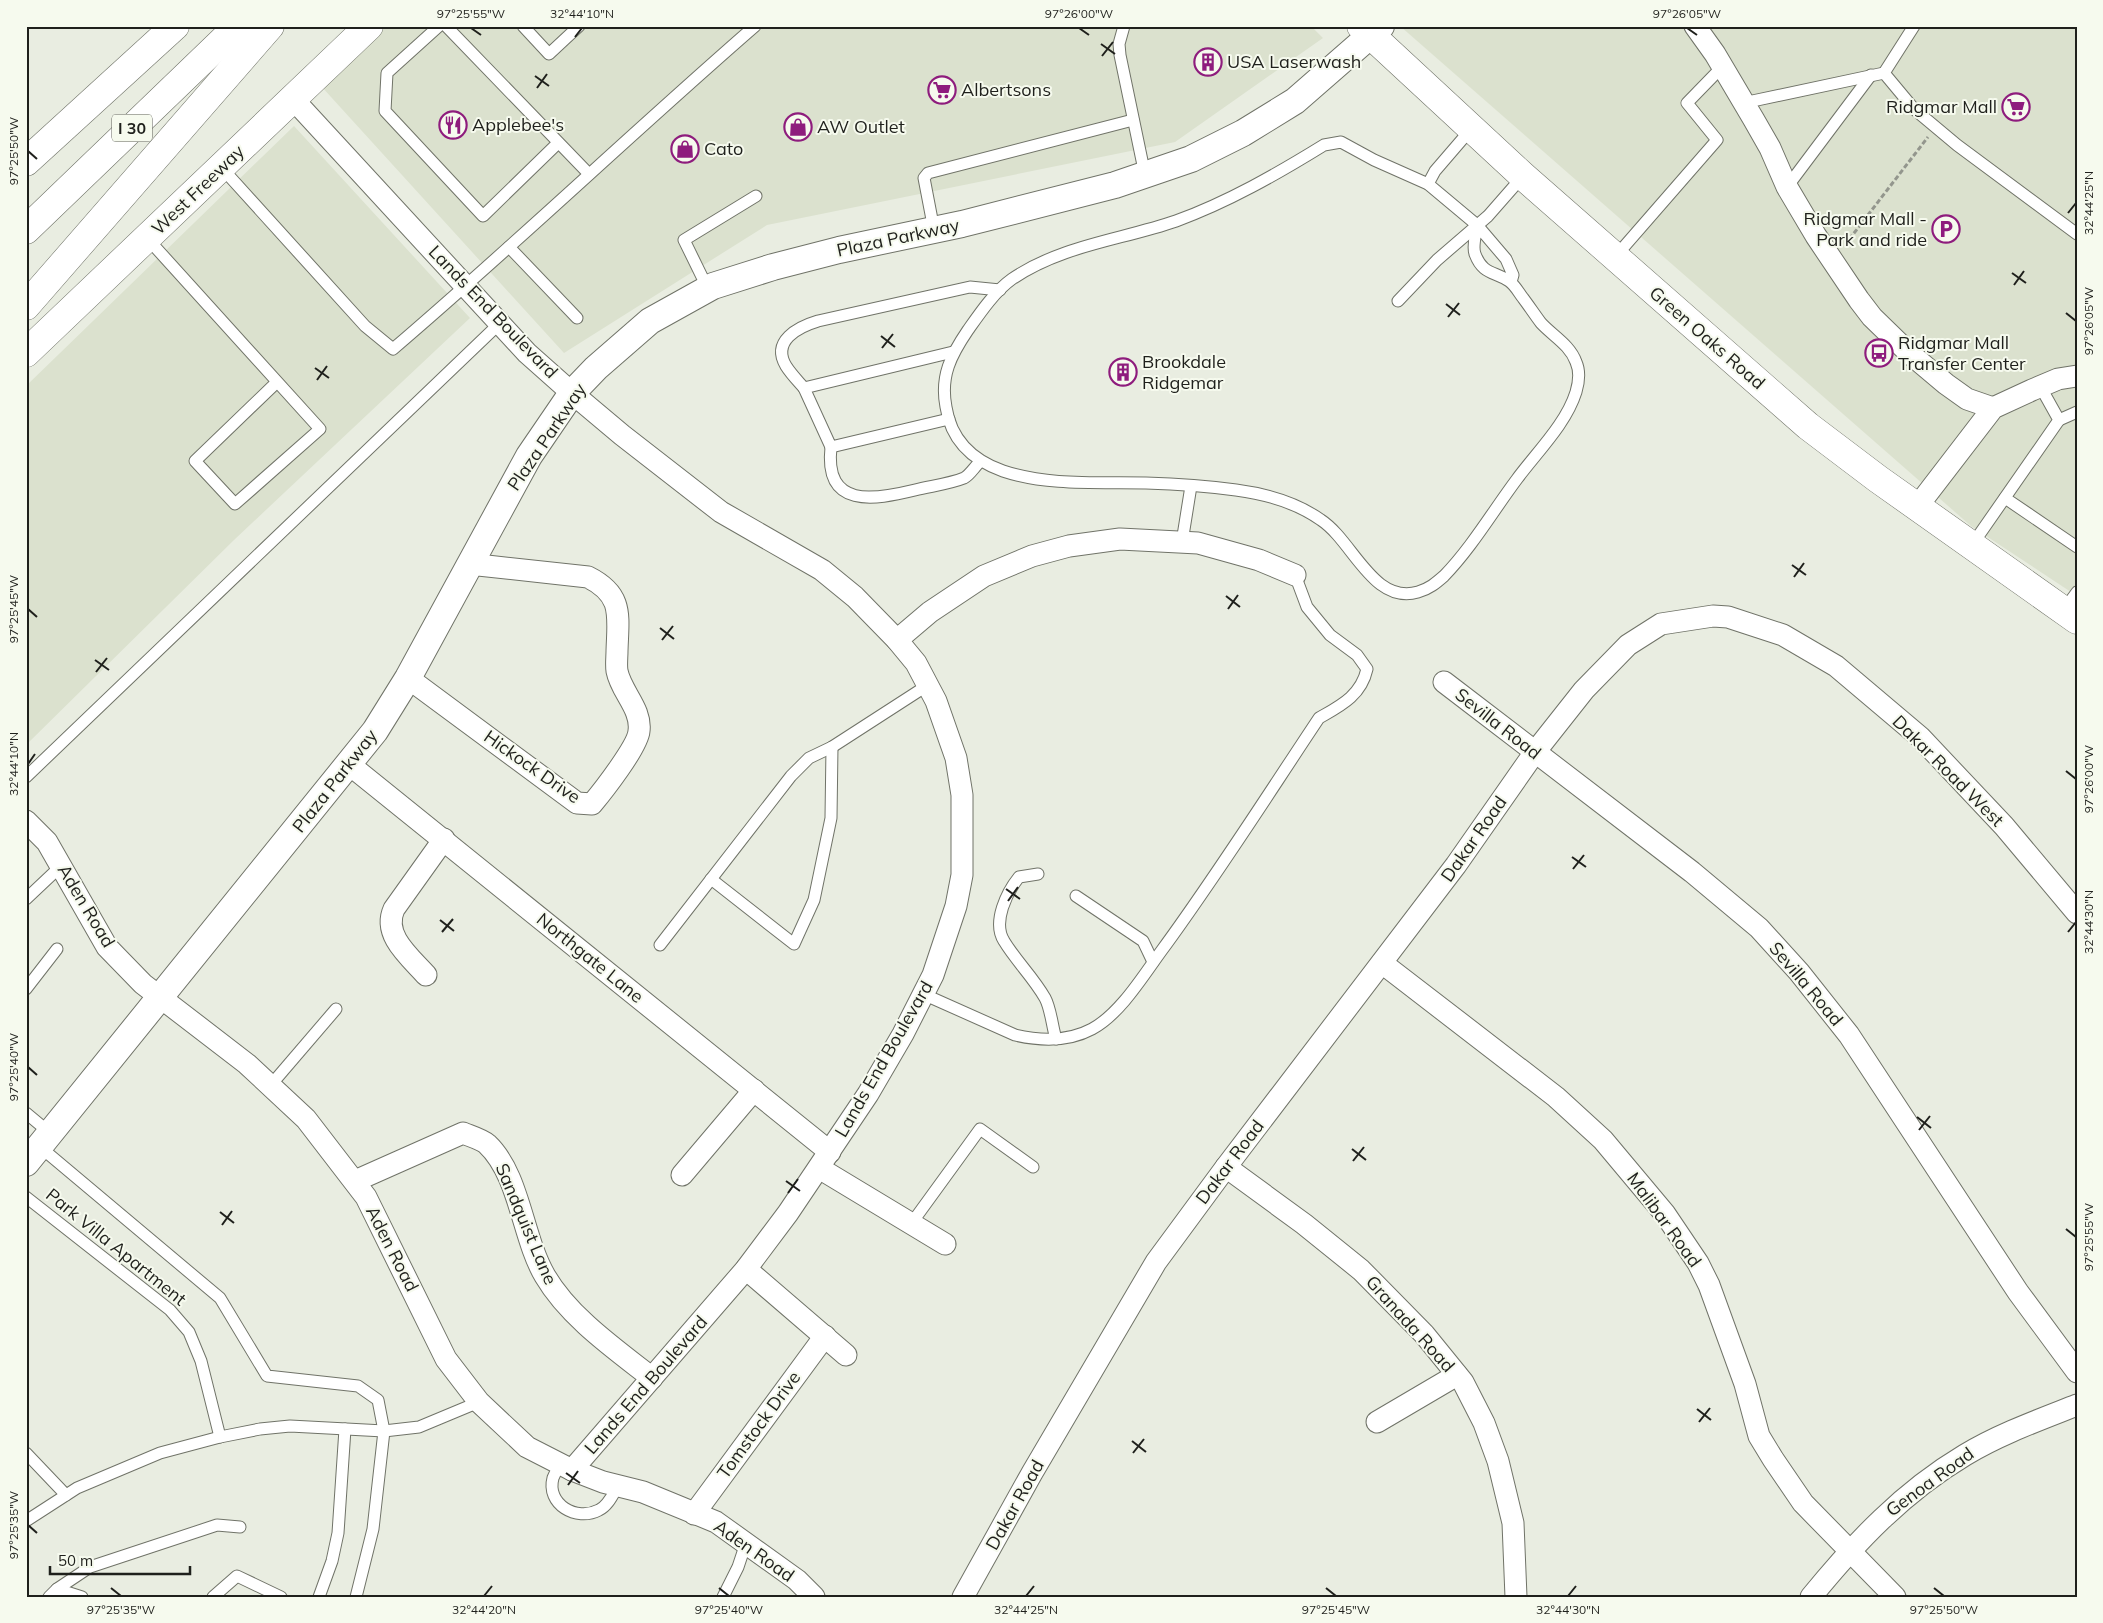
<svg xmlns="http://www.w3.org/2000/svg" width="2103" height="1623" font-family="Mulish,sans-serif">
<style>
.built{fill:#dbe1ce}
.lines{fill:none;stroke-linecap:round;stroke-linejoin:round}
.service-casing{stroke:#707368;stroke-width:13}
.minor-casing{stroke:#707368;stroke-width:23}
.tertiary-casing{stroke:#707368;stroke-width:28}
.secondary-casing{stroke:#707368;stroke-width:29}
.motorway-casing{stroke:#707368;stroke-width:29}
.path{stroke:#93968d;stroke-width:3;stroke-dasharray:5 2.5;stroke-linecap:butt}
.service{stroke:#fff;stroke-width:11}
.minor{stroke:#fff;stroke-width:21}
.tertiary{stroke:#fff;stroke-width:26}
.secondary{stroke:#fff;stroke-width:28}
.motorway{stroke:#fff;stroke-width:28}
.ticks{fill:none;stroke:#1f201c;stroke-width:2}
.labels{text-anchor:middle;stroke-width:4;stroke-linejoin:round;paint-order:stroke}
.shield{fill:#f6faee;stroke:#60615b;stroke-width:1}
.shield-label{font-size:16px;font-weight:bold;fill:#1f201c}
.poi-label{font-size:18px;fill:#1f201c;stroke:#f6faee;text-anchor:start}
.street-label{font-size:18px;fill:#1f201c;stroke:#f6faee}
.neatline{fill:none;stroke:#1f201c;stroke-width:2}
.ticks-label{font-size:12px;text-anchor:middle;fill:#1f201c}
</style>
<rect width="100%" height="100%" fill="#e9ede1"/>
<g class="built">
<path d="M387 26H1311L1323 38 1175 142 767 225 564 353 321 86Z"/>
<path d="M1400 26H2077V596L1971 526Z"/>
<path d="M294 126 470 318 234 540 26 745V386Z"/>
</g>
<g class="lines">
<g class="service-casing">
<g id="service">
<path d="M439 26 387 73 385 111 483 216 558 143"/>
<path d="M446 26 589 174"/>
<path d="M523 26 549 54 579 26"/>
<path d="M1124 26 1119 44 1120 55 1145 175"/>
<path d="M1914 26 1884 73 1914 109 1957 145 2077 234"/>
<path d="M1743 103 1884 73"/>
<path d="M221 167 365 326 393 349C516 244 633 132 755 26"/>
<path d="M1428 184 1435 171 1472 128"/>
<path d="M1787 187 1871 75"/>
<path d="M1477 225C1476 234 1472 246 1475 254 1483 275 1494 271 1509 281 1515 285 1519 293 1523 298 1529 306 1535 315 1541 323 1553 336 1570 345 1576 362 1580 371 1579 382 1576 392 1566 424 1537 452 1517 479 1493 511 1472 547 1444 576 1436 583 1429 589 1418 592 1373 605 1353 541 1321 520 1297 503 1266 494 1236 490 1206 486 1176 484 1146 483 1099 482 1048 486 1003 471 972 460 951 440 946 407 940 376 951 355 968 330 980 313 995 291 1012 279 1062 245 1121 240 1176 221 1228 202 1277 174 1324 145L1341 142 1374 160 1428 184 1477 225 1506 259 1513 275 1511 282"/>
<path d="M934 230 924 178 928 173 1133 120"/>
<path d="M147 238 320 429 235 504 195 461 277 382"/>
<path d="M509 247 577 318"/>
<path d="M1615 257 1717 140 1687 103 1722 67"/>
<path d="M708 289 684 240 756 196"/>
<path d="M1398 301 1437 260 1488 216 1523 176"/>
<path d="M953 352 804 388C798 381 791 374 786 366 771 341 798 327 818 321L970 287 1000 290"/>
<path d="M804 388 831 447 949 419"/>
<path d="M2059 420 2077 412"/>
<path d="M831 447C824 509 874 500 915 490 931 486 949 484 964 478 970 475 975 466 980 462"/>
<path d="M2005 498 2077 547"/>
<path d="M1182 542 1191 486"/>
<path d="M1972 545 2059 420 2040 386"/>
<path d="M2063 611 2077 592"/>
<path d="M26 777 500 323"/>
<path d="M1038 874 1019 877C1007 892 992 922 1004 941 1016 961 1033 977 1045 998 1051 1009 1052 1026 1056 1039"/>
<path d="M711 879 794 944 814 900 831 818 832 747"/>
<path d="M1076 896 1143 941 1153 962"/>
<path d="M26 899 62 865"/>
<path d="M660 945 791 776 809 758 832 747 928 685"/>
<path d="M26 989 57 949"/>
<path d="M923 994 1015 1035C1041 1041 1068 1042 1092 1029 1120 1014 1143 976 1162 950 1217 875 1267 796 1319 718 1340 706 1361 696 1367 669L1357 655 1330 635 1307 607 1295 575"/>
<path d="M270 1086 336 1009"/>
<path d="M26 1113 50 1133"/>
<path d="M39 1146 220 1298 267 1376 358 1386 378 1400 384 1431 373 1529 356 1597"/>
<path d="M26 1197 170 1310 189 1332 201 1361 220 1437"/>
<path d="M911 1224 980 1129 1033 1167"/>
<path d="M26 1453 66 1495"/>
<path d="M560 1464C558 1468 555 1473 553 1478 546 1504 576 1522 599 1510 608 1506 613 1494 618 1486"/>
<path d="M26 1521 77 1488 160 1453 220 1437 260 1429 290 1426 384 1431 419 1427 479 1402"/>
<path d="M57 1589 90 1567 217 1525 240 1527"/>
<path d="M49 1597 57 1589 82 1597"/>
<path d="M213 1597 237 1576 281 1597"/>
<path d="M319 1597 332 1561 338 1533 345 1429"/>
<path d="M723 1597 738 1567 746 1543"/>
</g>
</g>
<g class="minor-casing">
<g id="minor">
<path d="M1695 26 1715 54 1754 120 1770 148 1787 187 1816 236 1859 300 1872 317 1908 352 1946 384 1967 399 1993 408"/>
<path d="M293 99 527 353 572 393 622 435 721 512 822 570 855 597 897 640 916 663 936 701 956 758 962 795V875L956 906 933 975 903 1034 868 1094 788 1213 746 1269 572 1470"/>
<path d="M1917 507 1993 408 2032 390 2058 379 2077 376"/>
<path d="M897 640 930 612 984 576 1032 556 1069 546 1120 539 1198 543 1259 560 1295 575"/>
<path d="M408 678 577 803 592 804C603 791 638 746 639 731 642 709 621 692 617 671 616 665 617 657 617 651 618 616 624 595 588 577L469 564"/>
<path d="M1444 682 1692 872 1759 928 1799 972 1849 1035 2018 1292 2077 1372"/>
<path d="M350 765 830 1152"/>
<path d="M26 821 47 842 107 947 143 984 247 1064 306 1119 366 1197 446 1359 479 1402 527 1447 572 1470 603 1482 643 1492 716 1522 797 1580 814 1597"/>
<path d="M1382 963 1556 1097 1603 1140 1665 1214 1698 1263 1709 1285 1745 1384 1759 1436 1773 1459 1803 1503 1895 1597"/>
<path d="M426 975C410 957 382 935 394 909L444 839"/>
<path d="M1226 1167 1304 1224 1361 1270 1424 1334 1463 1382 1484 1423 1498 1461 1513 1523 1516 1597"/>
<path d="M819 1168 945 1244"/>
<path d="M682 1175 754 1090"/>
<path d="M355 1181 463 1133C470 1136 481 1139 487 1144 520 1175 522 1237 545 1276 569 1317 615 1349 652 1378"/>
<path d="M746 1269 846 1355"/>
<path d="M1377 1422 1457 1375"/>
<path d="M694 1514 825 1336"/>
<path d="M963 1597 1032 1473 1156 1262 1226 1167 1456 865 1535 752 1584 690 1628 645 1661 624 1713 616 1728 617 1783 635 1836 666 1920 737 2004 826 2077 913"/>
<path d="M1811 1597C1856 1542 1903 1492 1965 1455 2000 1434 2039 1420 2077 1405"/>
</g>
</g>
<g class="tertiary-casing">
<path id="tertiary" d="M26 1163 375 731 408 678 529 456 572 393 596 368 650 321 713 286 773 267 839 250 962 224 1115 185 1191 159 1243 133 1295 101 1381 26"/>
</g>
<g class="secondary-casing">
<g id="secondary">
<path d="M1361 26 1523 176 1808 426 1878 479 2077 620"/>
<path d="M26 353 369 26"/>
</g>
</g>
<g class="motorway-casing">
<g id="motorway">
<path d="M26 162 175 26"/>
<path d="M26 230 238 26"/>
<path d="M26 306 270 26"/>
</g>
</g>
<path class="path" d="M1846 246 1851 237 1928 137"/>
<use href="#service" class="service"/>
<use href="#minor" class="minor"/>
<use href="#tertiary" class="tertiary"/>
<use href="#secondary" class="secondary"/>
<use href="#motorway" class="motorway"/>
</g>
<path class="ticks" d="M471 28 481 35M1079 28 1089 35M1687 28 1697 35M575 37 582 28M1101 44 1115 54M1102 56 1113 42M535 76 549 86M537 88 547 74M28 151 37 159M2068 213 2076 203M2012 273 2026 283M2014 285 2024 271M1446 304 1460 315M2066 313 2076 321M1448 317 1459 303M881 336 895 347M882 348 893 334M315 368 329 378M317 380 327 366M1792 565 1806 575M1794 577 1804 563M1226 596 1240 607M28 609 37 617M1228 609 1238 595M660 628 674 639M662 640 673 626M95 660 109 670M96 672 107 658M28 764 35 754M2066 771 2076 779M1572 857 1586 867M1573 869 1584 855M1006 889 1020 899M1008 901 1018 887M440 920 454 931M442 932 453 919M2068 932 2076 922M28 1067 37 1075M1917 1117 1931 1128M1919 1130 1930 1116M1352 1149 1366 1160M1353 1161 1364 1147M786 1181 800 1191M788 1193 798 1179M220 1212 234 1223M222 1225 232 1211M2066 1229 2076 1237M1697 1409 1711 1420M1699 1422 1710 1408M1132 1441 1146 1452M1133 1453 1144 1439M566 1473 580 1483M568 1485 578 1471M28 1525 37 1533M111 1588 121 1596M719 1588 729 1596M1326 1588 1336 1596M1934 1588 1944 1596M484 1596 492 1586M1026 1596 1034 1586M1568 1596 1576 1586"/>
<defs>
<g id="building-ring" transform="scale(1.4375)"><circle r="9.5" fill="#f6faee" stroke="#8e1c7d" stroke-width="1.5"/><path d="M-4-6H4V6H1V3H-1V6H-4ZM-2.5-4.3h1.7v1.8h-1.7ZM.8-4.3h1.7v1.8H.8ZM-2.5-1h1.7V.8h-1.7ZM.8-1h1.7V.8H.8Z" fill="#8e1c7d"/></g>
<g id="supermarket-ring" transform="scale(1.4375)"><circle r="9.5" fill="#f6faee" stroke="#8e1c7d" stroke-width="1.5"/><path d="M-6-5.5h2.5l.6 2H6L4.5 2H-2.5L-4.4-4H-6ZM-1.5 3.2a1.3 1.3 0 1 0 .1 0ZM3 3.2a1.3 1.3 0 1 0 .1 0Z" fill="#8e1c7d"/></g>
<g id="restaurant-ring" transform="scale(1.4375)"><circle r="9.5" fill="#f6faee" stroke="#8e1c7d" stroke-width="1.5"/><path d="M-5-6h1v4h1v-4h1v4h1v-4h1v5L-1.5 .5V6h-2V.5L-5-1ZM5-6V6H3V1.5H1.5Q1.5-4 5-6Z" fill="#8e1c7d"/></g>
<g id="shop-ring" transform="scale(1.4375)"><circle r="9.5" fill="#f6faee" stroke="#8e1c7d" stroke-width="1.5"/><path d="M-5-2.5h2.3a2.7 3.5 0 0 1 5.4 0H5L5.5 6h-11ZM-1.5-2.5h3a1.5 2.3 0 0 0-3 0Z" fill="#8e1c7d"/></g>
<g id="parking-ring" transform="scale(1.4375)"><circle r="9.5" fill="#f6faee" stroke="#8e1c7d" stroke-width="1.5"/><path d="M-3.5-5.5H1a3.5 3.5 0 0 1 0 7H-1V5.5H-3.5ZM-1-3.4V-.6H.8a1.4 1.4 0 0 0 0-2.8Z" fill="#8e1c7d"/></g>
<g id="bus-ring" transform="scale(1.4375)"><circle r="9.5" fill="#f6faee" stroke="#8e1c7d" stroke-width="1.5"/><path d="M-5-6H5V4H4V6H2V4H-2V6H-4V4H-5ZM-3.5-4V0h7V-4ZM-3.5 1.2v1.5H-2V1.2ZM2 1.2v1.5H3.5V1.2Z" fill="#8e1c7d"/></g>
</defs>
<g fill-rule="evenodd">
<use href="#building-ring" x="1208" y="62"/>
<use href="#supermarket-ring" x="942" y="90"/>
<use href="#supermarket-ring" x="2016" y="107"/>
<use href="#restaurant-ring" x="453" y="125"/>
<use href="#shop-ring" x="798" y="127"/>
<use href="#shop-ring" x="685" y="149"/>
<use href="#parking-ring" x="1946" y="229"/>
<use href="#bus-ring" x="1879" y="353"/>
<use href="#building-ring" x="1123" y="372"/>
</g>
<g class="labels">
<rect class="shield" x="112" y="114.5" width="40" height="27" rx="4"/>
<g class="shield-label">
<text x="132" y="134">I 30</text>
</g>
<g class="poi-label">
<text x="1227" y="68">USA Laserwash</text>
<text x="961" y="96">Albertsons</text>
<text x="1997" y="113" text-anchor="end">Ridgmar Mall</text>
<text x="472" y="131">Applebee's</text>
<text x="817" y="133">AW Outlet</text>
<text x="704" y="155">Cato</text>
<text x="1927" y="225" text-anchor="end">Ridgmar Mall -<tspan x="1927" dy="21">Park and ride</tspan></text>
<text x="1898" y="349">Ridgmar Mall<tspan x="1898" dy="21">Transfer Center</tspan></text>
<text x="1142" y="368">Brookdale<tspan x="1142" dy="21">Ridgemar</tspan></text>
</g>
<g class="street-label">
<text transform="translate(198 190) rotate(-44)" y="6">West Freeway</text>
<text transform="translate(898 238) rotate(-12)" y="6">Plaza Parkway</text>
<text transform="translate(493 312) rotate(46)" y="6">Lands End Boulevard</text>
<text transform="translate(1707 338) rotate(41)" y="6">Green Oaks Road</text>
<text transform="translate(547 437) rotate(-56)" y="6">Plaza Parkway</text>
<text transform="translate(1498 724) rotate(38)" y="6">Sevilla Road</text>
<text transform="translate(532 767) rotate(35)" y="6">Hickock Drive</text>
<text transform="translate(1948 771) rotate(45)" y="6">Dakar Road West</text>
<text transform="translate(335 781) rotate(-52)" y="6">Plaza Parkway</text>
<text transform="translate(1474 839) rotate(-55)" y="6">Dakar Road</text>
<text transform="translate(86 906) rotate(59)" y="6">Aden Road</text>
<text transform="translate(590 958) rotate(39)" y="6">Northgate Lane</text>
<text transform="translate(1806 984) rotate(50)" y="6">Sevilla Road</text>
<text transform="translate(884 1059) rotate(-60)" y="6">Lands End Boulevard</text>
<text transform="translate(1230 1162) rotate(-53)" y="6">Dakar Road</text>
<text transform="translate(1664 1220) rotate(54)" y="6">Malibar Road</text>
<text transform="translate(526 1224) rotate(67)" y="6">Sandquist Lane</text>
<text transform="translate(116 1247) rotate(39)" y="6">Park Villa Apartment</text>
<text transform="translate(392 1249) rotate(63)" y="6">Aden Road</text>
<text transform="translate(1410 1324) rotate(48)" y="6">Granada Road</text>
<text transform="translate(646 1385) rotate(-49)" y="6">Lands End Boulevard</text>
<text transform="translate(759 1425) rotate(-54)" y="6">Tomstock Drive</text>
<text transform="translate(1930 1482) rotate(-36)" y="6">Genoa Road</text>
<text transform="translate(1015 1505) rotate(-61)" y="6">Dakar Road</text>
<text transform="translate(754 1551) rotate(35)" y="6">Aden Road</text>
</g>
</g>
<rect width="2103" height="1623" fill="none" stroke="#f6faee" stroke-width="55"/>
<path d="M50 1566v8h140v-8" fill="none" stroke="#1f201c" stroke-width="2.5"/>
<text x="58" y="1566" font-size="15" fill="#1f201c" stroke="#f6faee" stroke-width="4" paint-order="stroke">50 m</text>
<rect x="28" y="28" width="2048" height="1568" class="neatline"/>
<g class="ticks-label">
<text x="471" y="18">97°25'55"W</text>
<text x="582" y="18">32°44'10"N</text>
<text x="1079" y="18">97°26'00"W</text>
<text x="1687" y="18">97°26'05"W</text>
<text transform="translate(14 151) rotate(-90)" y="4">97°25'50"W</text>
<text transform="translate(2089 203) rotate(-90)" y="4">32°44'25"N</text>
<text transform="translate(2089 321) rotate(-90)" y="4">97°26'05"W</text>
<text transform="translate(14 609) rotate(-90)" y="4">97°25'45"W</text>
<text transform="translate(14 764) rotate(-90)" y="4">32°44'10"N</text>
<text transform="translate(2089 779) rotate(-90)" y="4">97°26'00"W</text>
<text transform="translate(2089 922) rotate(-90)" y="4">32°44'30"N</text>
<text transform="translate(14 1067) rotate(-90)" y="4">97°25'40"W</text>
<text transform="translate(2089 1237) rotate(-90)" y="4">97°25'55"W</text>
<text transform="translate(14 1525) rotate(-90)" y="4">97°25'35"W</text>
<text x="121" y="1614">97°25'35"W</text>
<text x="484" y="1614">32°44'20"N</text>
<text x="729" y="1614">97°25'40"W</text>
<text x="1026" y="1614">32°44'25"N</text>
<text x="1336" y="1614">97°25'45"W</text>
<text x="1568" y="1614">32°44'30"N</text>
<text x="1944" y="1614">97°25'50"W</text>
</g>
</svg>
